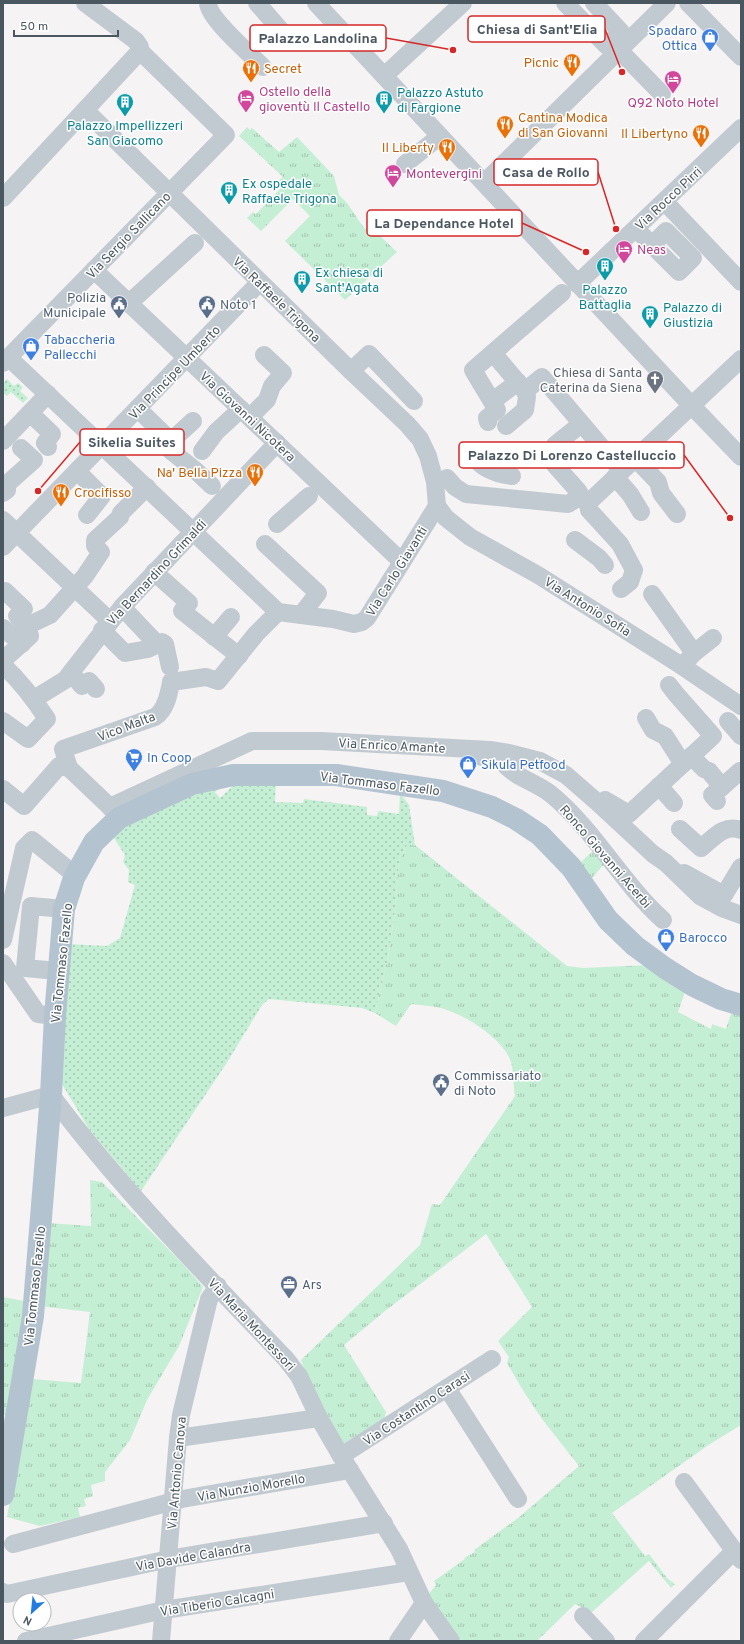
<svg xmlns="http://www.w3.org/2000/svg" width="744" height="1644" font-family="Overpass,sans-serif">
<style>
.grass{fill:url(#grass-tufts)}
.park{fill:url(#park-dots)}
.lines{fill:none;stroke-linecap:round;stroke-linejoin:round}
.minor{stroke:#c2cad1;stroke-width:18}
.major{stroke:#b4c3d0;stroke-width:22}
.labels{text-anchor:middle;stroke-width:3;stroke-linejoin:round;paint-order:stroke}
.shop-label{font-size:13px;fill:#366cbe;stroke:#fff;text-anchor:start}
.food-label{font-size:13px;fill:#c56008;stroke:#fff;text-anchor:end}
.hotel-label{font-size:13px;fill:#b23c85;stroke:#fff;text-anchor:start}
.culture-label{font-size:13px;fill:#0d838f;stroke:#fff;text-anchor:start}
.street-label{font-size:13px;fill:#4b5760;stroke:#fff}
.service-label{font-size:13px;fill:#4e5e75;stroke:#fff;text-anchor:start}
.worship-label{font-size:13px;fill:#5b616d;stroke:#fff;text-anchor:end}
.leader{fill:none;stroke:#d62828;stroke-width:1.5}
.callout-dot{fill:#d62828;stroke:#fff;stroke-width:1.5}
.callout{fill:#fff;stroke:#d62828;stroke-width:1.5}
.callout-label{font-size:14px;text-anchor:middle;font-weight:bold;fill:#4b5760}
</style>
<defs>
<pattern id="grass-tufts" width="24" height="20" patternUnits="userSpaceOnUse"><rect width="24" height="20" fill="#c5efd4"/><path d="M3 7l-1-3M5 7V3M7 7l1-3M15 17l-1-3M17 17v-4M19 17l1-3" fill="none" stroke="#a2c4af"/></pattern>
<pattern id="park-dots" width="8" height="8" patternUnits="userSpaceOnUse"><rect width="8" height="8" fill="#c5efd4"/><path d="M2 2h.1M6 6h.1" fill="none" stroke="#a2c4af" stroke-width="1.8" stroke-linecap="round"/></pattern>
</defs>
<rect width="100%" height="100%" fill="#f5f3f3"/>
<g class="grass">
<path d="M247 127 250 130 252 128 279 152 297 137 334 176 339 195 347 203 364 228 379 235 397 252 345 300 285 241 310 216 293 199 261 231 247 218 253 212 256 214 281 188 276 183 283 177 239 136Z"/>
<path d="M407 845H415L567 966 583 968 649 965 685 992 678 1012 711 1029 712 1024 726 1029 732 1011 741 1014V1425L710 1444 612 1513 645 1556 649 1554 667 1578 675 1584 671 1588 649 1561 592 1612 575 1604 537 1641H461L428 1595 436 1585 434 1581 465 1559 464 1558 475 1552 474 1550 518 1518 579 1466 542 1419 524 1392 507 1363 509 1357 498 1341 532 1307 486 1234 385 1311 344 1345 386 1412 384 1419 341 1445 311 1386 301 1360 420 1245 432 1204 440 1205 515 1096C513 1085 514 1073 511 1062 504 1039 464 1014 441 1008 432 1006 421 1005 411 1004L396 1026 375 1013 388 957 395 911 399 861Z"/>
<path d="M596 848 606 862 592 878 580 863Z"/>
<path d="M90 1180 102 1182 183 1264 203 1287 179 1346 147 1400 130 1440 105 1472V1481L91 1485 93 1496 84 1499 86 1506 78 1508 80 1517 40 1526 7 1517 32 1379 81 1383 90 1312 39 1306 48 1223 91 1226Z"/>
<path d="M3 1297 24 1301 12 1411 3 1416Z"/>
</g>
<g class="park">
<path d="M7 379 14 386 18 383 23 387 20 391 28 398 23 403 11 392 7 396 3 393V383Z"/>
<path d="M237 782H276L275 802 303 803 304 799 367 807V815L377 816 378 811 399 814 400 793 409 805 415 845H407L399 861 395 911 388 957 375 1013 362 1008 269 999 262 1005 226 1064 141 1191 89 1129 59 1079 69 944 107 946 120 938 135 885 128 882 129 870 123 862 125 855 112 835 125 826 202 788 219 789 215 792 220 798Z"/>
</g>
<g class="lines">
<g class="minor">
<path d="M208 3C208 18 251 55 263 67"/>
<path d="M257 3 291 42"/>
<path d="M316 3 691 405 741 457"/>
<path d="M565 3 607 46 621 32 594 3"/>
<path d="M688 3 741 57"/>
<path d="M619 50 662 94"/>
<path d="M384 76 463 3"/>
<path d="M85 110 351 371 407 424 420 439 428 456 435 482 437 506"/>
<path d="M405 164 440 136"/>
<path d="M484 183 667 3"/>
<path d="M3 198 140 51"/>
<path d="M665 202 741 282"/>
<path d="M636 229 679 272 693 258 666 231 652 245"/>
<path d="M94 270 401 561"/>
<path d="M577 284 741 128"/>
<path d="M128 304 195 243"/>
<path d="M493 353 525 391 542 377 622 471"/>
<path d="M8 357 278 612 333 619 354 624 362 622 367 618 437 506"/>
<path d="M3 363 226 135 140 51V47L136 41 85 3"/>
<path d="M351 371 369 354 414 401"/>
<path d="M498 397 518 382"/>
<path d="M138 409 171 441 167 446 171 451 194 469 212 486"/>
<path d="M30 413 52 434 45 443 48 447"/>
<path d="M250 417 267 400 272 386 283 373 264 355"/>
<path d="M488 422 487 418 497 410 473 370 562 293"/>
<path d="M506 426 525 410 527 397 525 391"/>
<path d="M3 441 48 394"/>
<path d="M171 441 193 421"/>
<path d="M555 445 581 424"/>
<path d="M202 451 216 432 241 409"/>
<path d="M473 455C481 469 497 474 512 476"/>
<path d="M635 458 658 482 661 493 677 514"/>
<path d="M555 465 579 492V497"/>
<path d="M77 471 102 496 87 515"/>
<path d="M615 477 630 494 641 512"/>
<path d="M447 478 455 487 466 494 568 504 579 497 588 503 741 359"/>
<path d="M3 493 7 490V484L34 460 21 448"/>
<path d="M588 503 589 510 620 544 634 570 630 582 621 589"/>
<path d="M437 506 446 518 470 537 538 575 682 666 741 706"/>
<path d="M3 520 110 621"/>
<path d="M277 524 309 496"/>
<path d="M575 540 599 558 605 565"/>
<path d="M265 544 318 593 301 615"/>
<path d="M3 547 260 282"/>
<path d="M154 572 189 603 182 611 239 656"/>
<path d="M5 591 24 609 17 616 27 626"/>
<path d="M652 594 694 653 682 666"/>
<path d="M122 607 157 644"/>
<path d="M27 626 50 615 85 576 101 552 95 546V540L120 517 121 513 147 487"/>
<path d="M3 628 22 644"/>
<path d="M102 630 125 653 148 649 162 642 165 644 170 667"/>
<path d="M214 637 231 617"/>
<path d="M694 653 713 638"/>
<path d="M3 660 30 636 27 626"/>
<path d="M3 665C20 681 34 699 47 719L28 739 3 721"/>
<path d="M71 673 82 686 89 681 96 689"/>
<path d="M34 699 65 680 122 607 277 443"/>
<path d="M646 718 653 730 665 736 683 764"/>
<path d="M728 721 741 736"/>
<path d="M691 756 704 769 709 771 722 787 740 771 741 773"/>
<path d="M482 757 502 761C514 778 537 782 552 795 595 831 622 883 663 920"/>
<path d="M69 768 63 749 155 717C166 710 169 694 171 682L206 677 218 681 256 634 278 612"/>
<path d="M659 786 674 803"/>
<path d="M3 789 24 806 59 766 69 768 110 807 118 816"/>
<path d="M605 800 629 814 713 736 676 694 669 685"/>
<path d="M717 801 712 795 722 787"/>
<path d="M110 807 252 741H321L490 750 509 753 540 761 566 775 597 802 653 854 666 863 700 896 722 908 741 915"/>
<path d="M680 829 701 848C714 838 723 824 741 830"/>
<path d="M684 873 724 895 741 867"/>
<path d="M3 940 24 848 32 840 75 875"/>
<path d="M3 963 38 1014 55 1016"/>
<path d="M58 971 25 968 31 906 64 909"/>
<path d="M3 1108 51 1095C121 1189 205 1274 286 1359L299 1376 319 1418 341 1456 399 1549 424 1603 451 1641"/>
<path d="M447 1388 518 1499"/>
<path d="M178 1438 319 1418"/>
<path d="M341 1456 492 1359"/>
<path d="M684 1482 741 1560"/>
<path d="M13 1544 182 1499 350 1470"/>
<path d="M3 1592 7 1594 169 1559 384 1523"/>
<path d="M583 1616 606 1641"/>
<path d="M26 1641 164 1610 409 1572"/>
<path d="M161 1641 178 1438 181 1415 209 1299 218 1286"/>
<path d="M398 1641 424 1603"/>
<path d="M644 1641 734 1551"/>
</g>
<path class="major" d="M3 1495 33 1316 51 1095 55 1016 64 909 74 878 94 842 119 818 192 784 233 775H336L443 791 492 807 516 819 540 835 571 867 608 920 635 946 665 968 692 985 721 999 741 1005"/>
</g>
<defs>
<g id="shop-pin" transform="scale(0.9)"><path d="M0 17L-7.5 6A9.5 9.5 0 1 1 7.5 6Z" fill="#3f7fe0" stroke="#fff"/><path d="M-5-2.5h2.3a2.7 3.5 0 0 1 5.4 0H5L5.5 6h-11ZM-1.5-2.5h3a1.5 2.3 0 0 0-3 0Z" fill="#fff"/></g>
<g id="restaurant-pin" transform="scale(0.9)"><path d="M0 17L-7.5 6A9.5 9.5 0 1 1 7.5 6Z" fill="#e8710a" stroke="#fff"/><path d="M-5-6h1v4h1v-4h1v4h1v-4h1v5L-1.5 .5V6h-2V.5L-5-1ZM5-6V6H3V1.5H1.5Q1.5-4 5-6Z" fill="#fff"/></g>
<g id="hotel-pin" transform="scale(0.9)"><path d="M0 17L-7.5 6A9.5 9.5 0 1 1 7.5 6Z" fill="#d1479c" stroke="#fff"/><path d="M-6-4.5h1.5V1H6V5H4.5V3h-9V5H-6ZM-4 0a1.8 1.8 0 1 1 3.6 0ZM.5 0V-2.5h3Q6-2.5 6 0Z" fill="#fff"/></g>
<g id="building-pin" transform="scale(0.9)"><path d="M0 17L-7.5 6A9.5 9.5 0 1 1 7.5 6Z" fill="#0f9aa8" stroke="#fff"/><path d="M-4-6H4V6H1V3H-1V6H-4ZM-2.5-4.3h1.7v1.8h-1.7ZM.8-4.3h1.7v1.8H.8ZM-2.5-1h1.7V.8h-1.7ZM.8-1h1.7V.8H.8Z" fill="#fff"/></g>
<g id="civic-pin" transform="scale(0.9)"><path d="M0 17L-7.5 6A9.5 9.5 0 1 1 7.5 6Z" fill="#5c6f8a" stroke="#fff"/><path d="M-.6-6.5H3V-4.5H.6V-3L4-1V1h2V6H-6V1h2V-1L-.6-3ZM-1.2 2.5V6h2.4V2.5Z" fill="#fff"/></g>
<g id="church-pin" transform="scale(0.9)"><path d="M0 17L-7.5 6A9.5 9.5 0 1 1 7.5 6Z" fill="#6b7280" stroke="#fff"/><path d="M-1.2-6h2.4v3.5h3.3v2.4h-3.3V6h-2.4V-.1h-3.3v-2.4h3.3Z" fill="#fff"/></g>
<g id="supermarket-pin" transform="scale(0.9)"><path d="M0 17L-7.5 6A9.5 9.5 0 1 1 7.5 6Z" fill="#3f7fe0" stroke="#fff"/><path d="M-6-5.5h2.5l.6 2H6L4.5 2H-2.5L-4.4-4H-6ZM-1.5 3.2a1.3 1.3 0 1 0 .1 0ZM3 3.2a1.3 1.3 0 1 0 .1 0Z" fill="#fff"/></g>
<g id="office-pin" transform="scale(0.9)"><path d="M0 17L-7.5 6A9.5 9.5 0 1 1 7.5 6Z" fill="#5c6f8a" stroke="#fff"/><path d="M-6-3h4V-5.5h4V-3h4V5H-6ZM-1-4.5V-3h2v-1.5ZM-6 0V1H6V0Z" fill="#fff"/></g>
</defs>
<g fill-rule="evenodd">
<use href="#shop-pin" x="710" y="37"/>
<use href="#restaurant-pin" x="572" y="62"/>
<use href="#restaurant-pin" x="251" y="68"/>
<use href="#hotel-pin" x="673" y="79"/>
<use href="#hotel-pin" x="246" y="98"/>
<use href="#building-pin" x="384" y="99"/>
<use href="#building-pin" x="125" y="102"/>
<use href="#restaurant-pin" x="505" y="124"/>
<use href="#restaurant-pin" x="701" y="133"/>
<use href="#restaurant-pin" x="447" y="147"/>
<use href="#hotel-pin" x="393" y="173"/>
<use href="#building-pin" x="229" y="190"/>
<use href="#hotel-pin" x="624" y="249"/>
<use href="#building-pin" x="605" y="266"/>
<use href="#building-pin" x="302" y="279"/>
<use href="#civic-pin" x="119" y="304"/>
<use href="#civic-pin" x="207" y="304"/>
<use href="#building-pin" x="650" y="314"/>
<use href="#shop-pin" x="31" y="346"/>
<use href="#church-pin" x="655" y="379"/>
<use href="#restaurant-pin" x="255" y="472"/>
<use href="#restaurant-pin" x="61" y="492"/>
<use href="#supermarket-pin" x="134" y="757"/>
<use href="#shop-pin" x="468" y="764"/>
<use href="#shop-pin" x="666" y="937"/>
<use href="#civic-pin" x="441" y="1082"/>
<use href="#office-pin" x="289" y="1284"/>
</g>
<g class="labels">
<g class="shop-label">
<text x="697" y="35" text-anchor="end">Spadaro<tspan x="697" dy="15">Ottica</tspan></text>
<text x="44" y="344">Tabaccheria<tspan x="44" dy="15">Pallecchi</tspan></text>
<text x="147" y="762">In Coop</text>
<text x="481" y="769">Sikula Petfood</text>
<text x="679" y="942">Barocco</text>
</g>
<g class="food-label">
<text x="559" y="67">Picnic</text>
<text x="264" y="73" text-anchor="start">Secret</text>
<text x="518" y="122" text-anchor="start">Cantina Modica<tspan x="518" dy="15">di San Giovanni</tspan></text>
<text x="688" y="138">Il Libertyno</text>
<text x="434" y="152">Il Liberty</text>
<text x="242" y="477">Na' Bella Pizza</text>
<text x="74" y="497" text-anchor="start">Crocifisso</text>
</g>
<g class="hotel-label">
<text x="259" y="96">Ostello della<tspan x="259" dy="15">gioventù Il Castello</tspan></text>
<text x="673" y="107" text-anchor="middle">Q92 Noto Hotel</text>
<text x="406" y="178">Montevergini</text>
<text x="637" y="254">Neas</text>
</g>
<g class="culture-label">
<text x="397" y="97">Palazzo Astuto<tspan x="397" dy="15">di Fargione</tspan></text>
<text x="125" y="130" text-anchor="middle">Palazzo Impellizzeri<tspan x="125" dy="15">San Giacomo</tspan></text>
<text x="242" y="188">Ex ospedale<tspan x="242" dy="15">Raffaele Trigona</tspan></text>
<text x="315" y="277">Ex chiesa di<tspan x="315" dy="15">Sant'Agata</tspan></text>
<text x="605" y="294" text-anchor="middle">Palazzo<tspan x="605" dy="15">Battaglia</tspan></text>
<text x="663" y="312">Palazzo di<tspan x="663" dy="15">Giustizia</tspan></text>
</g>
<g class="street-label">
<text transform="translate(668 198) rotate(-43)" y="5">Via Rocco Pirri</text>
<text transform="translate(128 235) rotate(-46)" y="5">Via Sergio Sallicano</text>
<text transform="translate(277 299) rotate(44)" y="5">Via Raffaele Trigona</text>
<text transform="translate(174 372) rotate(-46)" y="5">Via Principe Umberto</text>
<text transform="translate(248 416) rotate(43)" y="5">Via Giovanni Nicotera</text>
<text transform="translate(396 571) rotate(-58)" y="5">Via Carlo Giavanti</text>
<text transform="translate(156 572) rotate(-47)" y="5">Via Bernardino Grimaldi</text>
<text transform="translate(588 606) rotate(32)" y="5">Via Antonio Sofia</text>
<text transform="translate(126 726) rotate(-21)" y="5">Vico Malta</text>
<text transform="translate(392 745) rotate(3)" y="5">Via Enrico Amante</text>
<text transform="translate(380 783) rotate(7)" y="5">Via Tommaso Fazello</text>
<text transform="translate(606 856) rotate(49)" y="5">Ronco Giovanni Acerbi</text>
<text transform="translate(61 963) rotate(-84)" y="5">Via Tommaso Fazello</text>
<text transform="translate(34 1286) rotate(-84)" y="5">Via Tommaso Fazello</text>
<text transform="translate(252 1324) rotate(47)" y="5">Via Maria Montessori</text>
<text transform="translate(416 1408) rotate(-33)" y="5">Via Costantino Carasi</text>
<text transform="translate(176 1473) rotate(-85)" y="5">Via Antonio Canova</text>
<text transform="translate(251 1487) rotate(-10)" y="5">Via Nunzio Morello</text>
<text transform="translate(193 1556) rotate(-10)" y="5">Via Davide Calandra</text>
<text transform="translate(217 1602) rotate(-9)" y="5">Via Tiberio Calcagni</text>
</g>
<g class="service-label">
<text x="106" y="302" text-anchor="end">Polizia<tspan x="106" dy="15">Municipale</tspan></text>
<text x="220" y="309">Noto 1</text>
<text x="454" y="1080">Commissariato<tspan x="454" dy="15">di Noto</tspan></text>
<text x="302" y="1289">Ars</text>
</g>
<g class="worship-label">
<text x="642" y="377">Chiesa di Santa<tspan x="642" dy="15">Caterina da Siena</tspan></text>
</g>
</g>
<path class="leader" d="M622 72L605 29M453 50L386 38M616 229L598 172M586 252L522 223M38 491L80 442M730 518L684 455"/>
<g class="callout-dot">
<circle cx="622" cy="72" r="4"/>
<circle cx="453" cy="50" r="4"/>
<circle cx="616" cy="229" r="4"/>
<circle cx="586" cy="252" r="4"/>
<circle cx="38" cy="491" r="4"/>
<circle cx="730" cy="518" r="4"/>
</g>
<g class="callout">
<rect x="468" y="16" width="137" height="26" rx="4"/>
<rect x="250" y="25" width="136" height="26" rx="4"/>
<rect x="494" y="159" width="104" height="26" rx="4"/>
<rect x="367" y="210" width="155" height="26" rx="4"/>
<rect x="80" y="429" width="104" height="26" rx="4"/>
<rect x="459" y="442" width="225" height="26" rx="4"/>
</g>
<g class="callout-label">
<text x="537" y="34">Chiesa di Sant'Elia</text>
<text x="318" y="43">Palazzo Landolina</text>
<text x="546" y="177">Casa de Rollo</text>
<text x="444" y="228">La Dependance Hotel</text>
<text x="132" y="447">Sikelia Suites</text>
<text x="572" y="460">Palazzo Di Lorenzo Castelluccio</text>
</g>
<rect width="744" height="1644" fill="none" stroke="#4b5760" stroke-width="8"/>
<g transform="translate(32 1612) rotate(207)"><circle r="19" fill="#ffffff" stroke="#b7bcbf"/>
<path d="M0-3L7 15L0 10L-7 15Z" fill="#237cdf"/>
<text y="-6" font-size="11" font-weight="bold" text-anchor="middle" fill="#4b5760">N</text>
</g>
<path d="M14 30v6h104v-6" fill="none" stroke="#4b5760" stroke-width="2"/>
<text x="20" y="30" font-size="12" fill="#4b5760" stroke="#ffffff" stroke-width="3" paint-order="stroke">50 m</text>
</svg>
